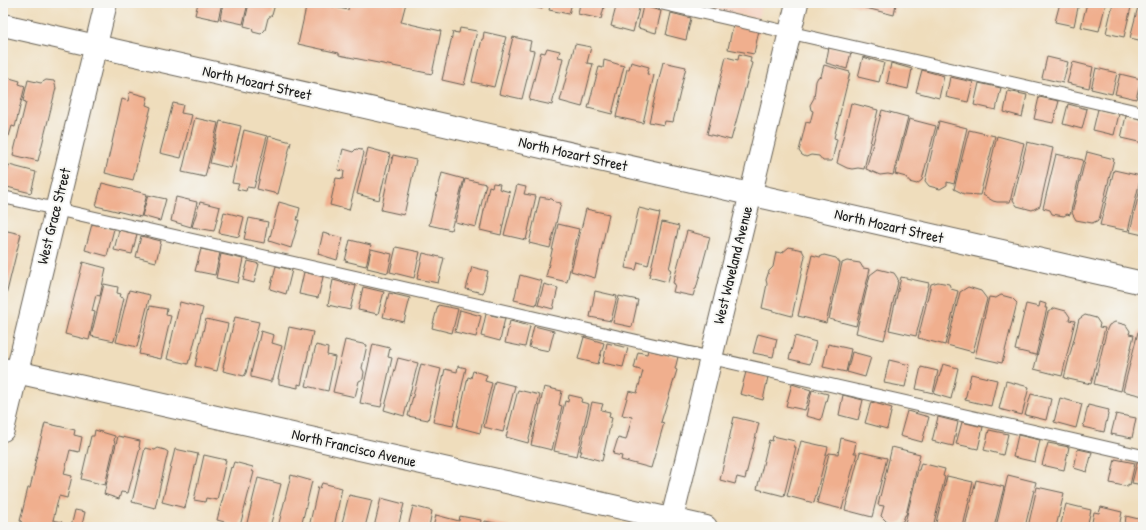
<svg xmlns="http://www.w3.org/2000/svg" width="1146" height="530" font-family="'Patrick Hand',sans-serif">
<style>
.built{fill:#f5d3c2}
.building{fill:#f0af8e}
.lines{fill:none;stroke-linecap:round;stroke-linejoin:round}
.service-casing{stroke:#666054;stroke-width:14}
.minor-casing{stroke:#666054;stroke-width:24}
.service{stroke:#fff;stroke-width:12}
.minor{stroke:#fff;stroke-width:22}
.labels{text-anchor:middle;stroke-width:4;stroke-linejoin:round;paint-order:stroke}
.street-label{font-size:15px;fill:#1c1c1c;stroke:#f6f6f2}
</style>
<rect width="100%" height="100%" fill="#f6f6f2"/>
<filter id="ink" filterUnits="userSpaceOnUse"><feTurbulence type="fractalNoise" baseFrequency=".025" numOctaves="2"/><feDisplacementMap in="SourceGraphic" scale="8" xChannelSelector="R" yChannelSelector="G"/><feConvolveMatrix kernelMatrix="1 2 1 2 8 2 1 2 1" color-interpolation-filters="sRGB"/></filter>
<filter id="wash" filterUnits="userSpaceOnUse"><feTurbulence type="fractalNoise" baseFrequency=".012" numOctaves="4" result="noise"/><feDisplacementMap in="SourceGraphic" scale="16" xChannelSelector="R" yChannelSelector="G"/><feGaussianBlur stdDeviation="0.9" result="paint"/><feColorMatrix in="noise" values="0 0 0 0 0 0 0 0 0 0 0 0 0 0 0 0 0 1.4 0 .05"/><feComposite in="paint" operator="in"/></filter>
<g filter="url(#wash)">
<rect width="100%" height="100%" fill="#efddbc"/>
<path class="built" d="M684 3H762L758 19Z"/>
<g id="blocks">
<g class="building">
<path d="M198 3H222L218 20 195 15Z"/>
<path d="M223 3H248L243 24 220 19Z"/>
<path d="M249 3H272L274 8 272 15 268 18 265 30 261 34 253 32 252 28 244 26Z"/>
<path d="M307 3H316L348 10 349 3H406L401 22 441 31 432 74 339 55V53L298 44Z"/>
<path d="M518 3H543L542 9Z"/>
<path d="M551 3H572L569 14 549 10Z"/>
<path d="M580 3H605L601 19 578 14Z"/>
<path d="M617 3H632L640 5 633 32 611 26Z"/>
<path d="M846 3H896L894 15Z"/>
<path d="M1060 3H1079L1074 26 1055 22Z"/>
<path d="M1087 3H1106L1099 31 1081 27Z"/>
<path d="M1113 3H1132L1124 37 1106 33Z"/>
<path d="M1139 3H1143V41L1130 38Z"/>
<path d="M643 6 661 11 656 33 638 28Z"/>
<path d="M671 13 691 18 686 40 666 35Z"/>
<path d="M733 25 759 30 754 54 728 49Z"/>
<path d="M460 28 477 31 464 85 442 80 453 32 459 33Z"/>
<path d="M484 32 506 37 504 44H505L494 87 472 82 482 39H483Z"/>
<path d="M513 37 531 41 529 50 534 51 522 99 499 94Z"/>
<path d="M575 44 591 47 587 63 593 64 582 107 560 101Z"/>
<path d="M829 47 851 52 847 69 826 63Z"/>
<path d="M547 48 560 51 558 57 563 58 552 105 529 100 541 52 545 53Z"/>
<path d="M739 54 751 57 750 62 752 63 731 140 707 134 726 57 738 60Z"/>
<path d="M863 57 884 63 879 82 858 77Z"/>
<path d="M1047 57 1068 62 1063 83 1042 78Z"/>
<path d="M604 60 624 66 612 114 588 108 599 67 603 68Z"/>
<path d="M631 62 649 67 647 74 654 75 643 123 616 117 627 69H629Z"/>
<path d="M663 62 686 67 673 122 665 121 664 125 649 122Z"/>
<path d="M1073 62 1093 67 1089 88 1067 83Z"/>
<path d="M891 63 912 69 908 89 887 84Z"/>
<path d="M824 65 850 72 834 138 837 139 832 161H823L819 156 811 155 806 157 802 155 799 151 806 122 810 123 813 111 811 110 810 105 814 98 816 81 818 77 821 76Z"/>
<path d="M1096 68 1117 73 1112 94 1091 89Z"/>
<path d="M922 70 944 76 939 98 916 92Z"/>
<path d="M1120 74 1141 79 1136 99 1115 94Z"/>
<path d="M6 77 20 81 19 84 25 86 15 127 12 126 9 136 3 135V81H5Z"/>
<path d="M950 77 973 82 968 102 946 97Z"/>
<path d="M28 80 41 83 46 80 54 81 56 88 38 161 13 155 26 102 23 101Z"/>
<path d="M979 83 1001 88 996 110 974 105Z"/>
<path d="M1008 91 1027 95 1022 117 1004 112Z"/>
<path d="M130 92 148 97 146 105 151 107 133 180 105 173 122 99 128 101Z"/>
<path d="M1039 97 1059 101 1053 123 1034 119Z"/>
<path d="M173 103 183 105 181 113 192 115 181 158 160 153Z"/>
<path d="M851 103 878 110 864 169 858 168 852 169 847 168 837 163Z"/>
<path d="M1068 104 1087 109 1082 129 1063 124Z"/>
<path d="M1098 109 1119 114 1114 135 1093 130Z"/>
<path d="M882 110 908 117 893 175 888 174 880 175 866 169Z"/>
<path d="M1126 116 1143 119V143L1121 138Z"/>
<path d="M195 118 218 123 205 177 182 172Z"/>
<path d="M909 119 936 126 922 180 917 184 909 182 906 177 895 174Z"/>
<path d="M220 121 241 126 231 168 210 163Z"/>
<path d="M939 121 967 128 954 184 947 182V185L940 189 929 186 925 181Z"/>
<path d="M244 130 267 136 254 188 247 187 246 191 237 189 239 184 232 183Z"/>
<path d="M969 130 995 136 980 195 964 194 954 189Z"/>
<path d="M269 136 291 142 278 194 257 189Z"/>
<path d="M997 136 1024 143 1010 202H997L993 201 983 195Z"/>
<path d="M1027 142 1053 148 1040 206 1032 210 1017 206 1013 200Z"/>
<path d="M368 148 390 154 379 200 357 194Z"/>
<path d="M343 149 353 152 356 149 362 150 364 153 349 210 330 205 336 178 343 179 344 171 338 170Z"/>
<path d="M1087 152 1114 159 1099 220 1092 223 1076 220 1072 213Z"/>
<path d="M1056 154 1083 160 1070 215 1067 214 1064 216 1052 214 1050 210 1043 208Z"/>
<path d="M393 155 416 160 404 215 381 210Z"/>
<path d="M9 165 36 172 31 193 3 186Z"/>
<path d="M1114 170 1141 176 1128 231 1100 225Z"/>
<path d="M442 173 464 179 451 230 429 225Z"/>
<path d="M465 179 486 184 476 227 455 222Z"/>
<path d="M1142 180H1143V235L1130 232Z"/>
<path d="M102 183 147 194 141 217 96 206Z"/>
<path d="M493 183 500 184 499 189 510 192 501 235 480 230 489 186 492 187Z"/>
<path d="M517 185 526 187 524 194 536 196 526 240 504 235Z"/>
<path d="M148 195 166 199 160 221 142 216Z"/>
<path d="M176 197 197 202 191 227 171 221Z"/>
<path d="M540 197 552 199 555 202 561 203 550 248 529 243Z"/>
<path d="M200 202 220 207 214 231 192 227Z"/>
<path d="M279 202 300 208 297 220H299L291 248 269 241Z"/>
<path d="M639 208 660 213 648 265 638 262 636 270 625 268Z"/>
<path d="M586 209 609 214 595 278 571 271Z"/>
<path d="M224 212 244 217 239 237 219 233Z"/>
<path d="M249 218 268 222 264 243 244 239Z"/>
<path d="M662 222 679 226 669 269H671L668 282 649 277Z"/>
<path d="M92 224 114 229 107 256 85 250Z"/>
<path d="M558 224 579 229 567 282 546 277Z"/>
<path d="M3 230 21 234 4 304H3Z"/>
<path d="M119 230 137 234 132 254 114 250Z"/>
<path d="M687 231 710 237 696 289H695L693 296 673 292 675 284 673 283Z"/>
<path d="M323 233 343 238 337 260 318 254Z"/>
<path d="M141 236 161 241 156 262 136 257Z"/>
<path d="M350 240 371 245 366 266 345 261Z"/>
<path d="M396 247 420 252 414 278 390 272Z"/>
<path d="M789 247 802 250 805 256 792 316 762 308 767 284 766 280 769 271 773 267 776 252 782 253Z"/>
<path d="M201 249 220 253 215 275 195 271Z"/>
<path d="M371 249 392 254 388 273 367 268Z"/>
<path d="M423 253 444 258 438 283 417 279Z"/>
<path d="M221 254 243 259 238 283 216 278Z"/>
<path d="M812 255 820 257 824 255 836 258 840 263 826 323 798 316Z"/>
<path d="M248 261 259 264 254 283 243 280Z"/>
<path d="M847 261 860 263 863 268 870 269 856 326 829 319 842 263Z"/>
<path d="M83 262 106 268 100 296 96 295 92 311 95 312 89 340 65 334Z"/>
<path d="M276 266 292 270 286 294 270 289Z"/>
<path d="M472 267 488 271 483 293 466 289Z"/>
<path d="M878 269 894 273 898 279 897 282H898L884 340 856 333 870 275Z"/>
<path d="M304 272 323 277 318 298 299 294Z"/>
<path d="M520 275 542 281 536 305 514 300Z"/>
<path d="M901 277 929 283 916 336 889 330Z"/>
<path d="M333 280 356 286 350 310 328 305Z"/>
<path d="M938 282 949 284 951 289 958 291 945 345 918 338 931 284Z"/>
<path d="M104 284 118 287 117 293 121 294 120 297 124 298 114 341 91 336Z"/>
<path d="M544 284 558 288 553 309 538 305Z"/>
<path d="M363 287 384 292 378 314 358 310Z"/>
<path d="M968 287 981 291 987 299 973 352 947 345 960 292Z"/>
<path d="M129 290 150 295 137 347 116 342Z"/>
<path d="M595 291 617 296 611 321 590 317Z"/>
<path d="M389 293 410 298 404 322 383 317Z"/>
<path d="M1001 295 1012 298 1017 303 1002 363 975 357 989 297 996 298Z"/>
<path d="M619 296 638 300 632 327 613 323Z"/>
<path d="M180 302 203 308 190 360H189L188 364 167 359Z"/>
<path d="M1040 302 1046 304 1045 308H1047L1036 355 1015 350 1026 304 1039 307Z"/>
<path d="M438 305 458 309 452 333 432 328Z"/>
<path d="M150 306 167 309 166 315 171 316 161 359 139 354Z"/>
<path d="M1055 308 1066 311 1070 317 1069 320 1075 321 1062 376 1034 369 1048 312Z"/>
<path d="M460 310 481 316 476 337 455 332Z"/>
<path d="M486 314 505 318 500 341 481 336Z"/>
<path d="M1085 315 1096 318 1100 324 1099 327 1105 328 1091 384 1064 378 1079 319Z"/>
<path d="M235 317 259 322 246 373 244 376 223 371 224 367H223Z"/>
<path d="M206 319 228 324 217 371 195 366Z"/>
<path d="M510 321 530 326 525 347 505 343Z"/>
<path d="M1115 322 1126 325 1130 331 1129 334 1134 335 1121 391 1094 384 1107 329 1109 325Z"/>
<path d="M534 326 554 331 549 351 529 347Z"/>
<path d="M289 327 313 332 301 385 298 384V388L279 384V379H278Z"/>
<path d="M1143 329V396L1123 391 1137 336 1138 332Z"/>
<path d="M261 331 274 335 272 343 282 346 273 379H271V382L251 377V373Z"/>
<path d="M758 334 777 339 773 357 753 353Z"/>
<path d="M795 336 816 342 810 364 789 359Z"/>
<path d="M584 337 604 343 598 364 578 359Z"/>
<path d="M345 340 367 345 362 368 364 372 363 379 359 381 355 397 333 392Z"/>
<path d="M607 343 628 348 623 367 603 363Z"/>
<path d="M373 344 390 348 388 357 392 358 381 407 360 403Z"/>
<path d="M828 344 851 349 846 372 823 367Z"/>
<path d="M316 345 328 348 327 355 335 357 328 391 306 386Z"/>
<path d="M648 350 678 357 675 369 677 370 661 422 664 423 651 468 621 460 622 456 613 454 618 438 626 440 632 417 622 415 629 391 637 393 643 371 634 368 638 352 647 354Z"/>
<path d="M852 352 871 357 865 377 847 372Z"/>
<path d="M398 358 418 363 404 416 384 410Z"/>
<path d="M889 360 910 365 905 387 884 383Z"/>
<path d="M421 364 441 369 428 420 408 416Z"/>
<path d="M943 364 958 368 951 399 934 394Z"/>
<path d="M458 366 466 368 453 426 433 422 445 369 457 372Z"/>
<path d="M921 367 938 371 933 393 916 389Z"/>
<path d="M473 371 487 375 485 381 492 383 480 433 457 427 468 377 471 378Z"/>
<path d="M746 372 768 377 763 400 740 394Z"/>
<path d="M971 374 997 380 991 406 965 400Z"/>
<path d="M495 381 515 386 503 432 484 427Z"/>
<path d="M1006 381 1029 387 1022 415 999 409Z"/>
<path d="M792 384 811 390 805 410 786 406Z"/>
<path d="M544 387 562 391 559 405 562 406 552 450 531 445Z"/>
<path d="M518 390 540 395 528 443 506 437Z"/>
<path d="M812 390 828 394 821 420 806 416Z"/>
<path d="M1031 394 1051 399 1046 420 1025 415Z"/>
<path d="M569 395 582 398 581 402 589 404 577 456 554 451 565 401 568 402Z"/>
<path d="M843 395 863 400 858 420 839 415Z"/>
<path d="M1060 398 1082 404 1076 428 1054 422Z"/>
<path d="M592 402 603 404 601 410 610 412 609 417 612 418 602 461 580 455 582 451H580Z"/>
<path d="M871 402 892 408 887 429 865 423Z"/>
<path d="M1088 405 1109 410 1104 432 1083 427Z"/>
<path d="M907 411 929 417 922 442 900 436Z"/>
<path d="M1116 414 1136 418 1132 438 1111 434Z"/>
<path d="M734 417 759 423 745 479 737 477 735 484 720 480Z"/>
<path d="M938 417 958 422 953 446 932 441Z"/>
<path d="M962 422 983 427 978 449 956 444Z"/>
<path d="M45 423 75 430 74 435 82 437 79 452 70 450 64 474 72 476 67 498 59 496 53 520 62 522 61 527H20L22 522 20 521 28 488H30L35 467H34Z"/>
<path d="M95 430 115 436 114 441 115 442 105 485 81 479 91 436H94Z"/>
<path d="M989 430 1008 434 1003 455 984 450Z"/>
<path d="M1018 435 1040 440 1035 462 1013 457Z"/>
<path d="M118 436 140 441 139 447 140 448 128 493 121 492 119 499 104 494Z"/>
<path d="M773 436 795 441 794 447H796L784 496 757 489 769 440 772 441Z"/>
<path d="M841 438 856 442 854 453H857L842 509 817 503 829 453 838 454Z"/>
<path d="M801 441 828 447 814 503 787 496Z"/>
<path d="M1048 443 1069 447 1064 470 1042 465Z"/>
<path d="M892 447 920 454 906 515H905L903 521 897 524 887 522 881 516 884 506 878 505Z"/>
<path d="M145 448 155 450 158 448 165 450 168 452 155 508 132 502Z"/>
<path d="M175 449 198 454 185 508 162 502Z"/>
<path d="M1078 449 1092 452 1087 472 1074 468Z"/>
<path d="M860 452 887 458 872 517 845 510Z"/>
<path d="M204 455 226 460 217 500 206 498 205 502 194 500Z"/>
<path d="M1115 459 1135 463 1130 485 1128 484V487L1110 483Z"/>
<path d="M234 462 253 467 252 471 254 472 240 526 217 520 231 467 232 468Z"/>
<path d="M921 463 945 469 943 476 945 477 933 527H920L905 523 918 470H919Z"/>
<path d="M1137 463 1143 465V485L1132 483Z"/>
<path d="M291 475 312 481 301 527H278Z"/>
<path d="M1008 475 1036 482 1025 527H996Z"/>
<path d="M947 476 973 482 963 527H935Z"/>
<path d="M258 478 281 484 270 527H246Z"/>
<path d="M976 480 1004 487 994 527H965Z"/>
<path d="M322 483 342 488 334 527H309L318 487 320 488Z"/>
<path d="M1037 487 1064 493 1056 527H1028Z"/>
<path d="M349 495 372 500 365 527H341Z"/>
<path d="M381 498 404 504 398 527H374Z"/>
<path d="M1066 504 1091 510 1087 527H1060Z"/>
<path d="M413 506 432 511 429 527H408Z"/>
<path d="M1101 507 1122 512 1119 527H1091L1094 512 1099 513Z"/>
<path d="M75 510 85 512 82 525 89 527H71Z"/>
<path d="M436 515 459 521 460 516 481 520 480 527H433Z"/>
<path d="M1126 516 1143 520V527H1123V524L1125 525Z"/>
<path d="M485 521 509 526V527H484Z"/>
</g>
</g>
</g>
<g filter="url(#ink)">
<use href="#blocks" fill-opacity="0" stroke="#666054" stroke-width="1"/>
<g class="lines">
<g class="service-casing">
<g id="service">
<path d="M660 3 1143 113"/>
<path d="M3 197 1143 456"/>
</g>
</g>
<g class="minor-casing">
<g id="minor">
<path d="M3 25 1143 283"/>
<path d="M3 369 706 527"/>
<path d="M3 430 106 3"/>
<path d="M670 527 797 3"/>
</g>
</g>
<use href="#service" class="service"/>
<use href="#minor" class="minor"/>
</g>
</g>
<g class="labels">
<g class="street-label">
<text transform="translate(257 83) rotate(13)" y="5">North Mozart Street</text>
<text transform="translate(573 154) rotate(13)" y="5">North Mozart Street</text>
<text transform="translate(54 216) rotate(-76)" y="5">West Grace Street</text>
<text transform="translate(889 226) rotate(13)" y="5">North Mozart Street</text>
<text transform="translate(733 265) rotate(-76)" y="5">West Waveland Avenue</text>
<text transform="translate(354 448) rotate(13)" y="5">North Francisco Avenue</text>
</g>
</g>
<rect width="1146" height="530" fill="none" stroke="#f6f6f2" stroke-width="16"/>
</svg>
